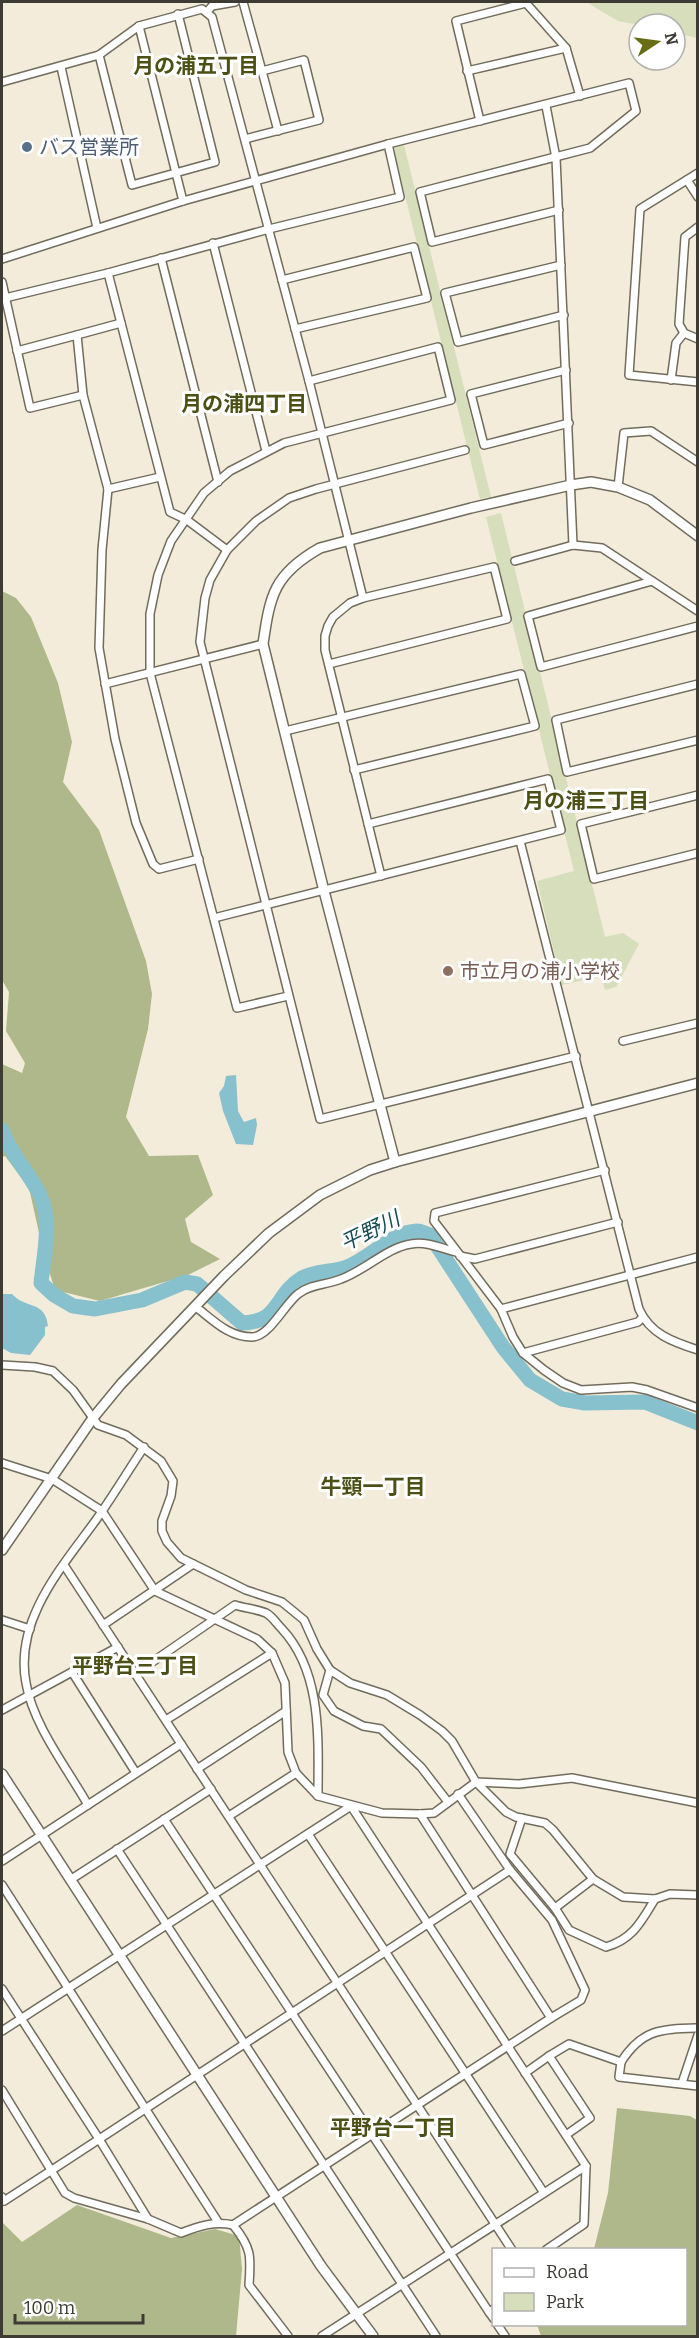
<svg xmlns="http://www.w3.org/2000/svg" width="699" height="2338" font-family="Bitter,'Noto Sans JP',serif">
<style>
.green{fill:#d6debb}
.forest{fill:#aeb88a}
.water{fill:#87c1cd}
.lines{fill:none;stroke-linecap:round;stroke-linejoin:round}
.river{stroke:#87c1cd;stroke-width:15}
.street-casing{stroke:#726c5d;stroke-width:10}
.secondary-casing{stroke:#726c5d;stroke-width:12}
.street{stroke:#fff;stroke-width:7}
.secondary{stroke:#fff;stroke-width:9}
.service-dot{fill:#5c6f8a;stroke:#fff;stroke-width:2}
.education-dot{fill:#8d6e63;stroke:#fff;stroke-width:2}
.labels{text-anchor:middle;stroke-width:6;stroke-linejoin:round;paint-order:stroke}
.service-label{font-size:20px;fill:#4e5e75;stroke:#fff;text-anchor:start}
.education-label{font-size:20px;fill:#785e54;stroke:#fff;text-anchor:start}
.neighbourhood-label{font-size:21px;font-weight:bold;fill:#4c5015;stroke:#fff}
.water-label{font-size:21px;font-style:italic;fill:#184b54;stroke:#fff}
</style>
<rect width="100%" height="100%" fill="#f3ecda"/>
<g class="green">
<path d="M586 2H697V38L675 33V24L639 25 618 21Z"/>
<path d="M404 145 491 497 480 499 393 147Z"/>
<path d="M501 513 605 937 623 933 639 944 616 987 605 990 601 976 562 985 537 881 574 871 486 517Z"/>
</g>
<g class="forest">
<path d="M2 591 16 598 31 617 58 683 72 742 63 782 99 830 146 961 152 994 148 1029 126 1117 149 1156 198 1155 213 1195 185 1219 191 1242 220 1259 188 1275 100 1301 55 1290 44 1255 29 1188 5 1156 2 1157V1064L22 1073 25 1063 6 1031 9 992 2 980Z"/>
<path d="M617 2108 690 2116 697 2120V2336H541L537 2325 686 2324V2250L594 2249 608 2193Z"/>
<path d="M77 2205 171 2238 215 2229 239 2236 242 2269 236 2336H2V2222L22 2242Z"/>
</g>
<g class="water">
<path d="M236 1075 238 1111 244 1122 256 1118 257 1125 253 1145 236 1144 223 1111 219 1093 224 1086 226 1076Z"/>
<path d="M2 1294H12C27 1310 45 1300 48 1326L45 1327V1335L30 1355 11 1353 2 1348Z"/>
</g>
<g class="lines">
<path class="river" d="M2 1130C10 1154 29 1172 40 1195 52 1222 44 1254 41 1283L54 1295 73 1306 95 1309 142 1300 185 1282 197 1284 242 1323C281 1322 274 1295 302 1278 314 1271 333 1272 347 1267 369 1259 392 1232 417 1231 421 1231 427 1234 430 1235L503 1347 530 1380 562 1399 585 1403 645 1402 698 1423"/>
<g class="street-casing">
<g id="street">
<path d="M243 2 262 71 304 60 319 120 245 139"/>
<path d="M207 12 212 6 235 2"/>
<path d="M139 26 183 201"/>
<path d="M99 55 132 185 215 162 178 14"/>
<path d="M61 67 97 228"/>
<path d="M262 71 278 131"/>
<path d="M467 71 566 48"/>
<path d="M2 82 99 55 139 26 202 9 212 17 309 381 363 598"/>
<path d="M546 106 556 158 573 545"/>
<path d="M480 121 456 21 526 3 566 48 580 96"/>
<path d="M698 173 640 209 629 375 698 382"/>
<path d="M687 180 698 197"/>
<path d="M698 227 685 237 679 324 684 333 698 339"/>
<path d="M213 243 266 451"/>
<path d="M161 258 218 482"/>
<path d="M2 259 183 201 388 144 629 83 636 111 590 148 420 192 432 242 559 210"/>
<path d="M561 265 445 293 458 342 564 315"/>
<path d="M282 280 414 247 427 298 295 329"/>
<path d="M2 282 30 408 83 395"/>
<path d="M5 298 108 273"/>
<path d="M121 323 77 335 83 395 108 489 102 550 99 648 115 739 136 823 153 864 159 869 199 859"/>
<path d="M17 351 77 335"/>
<path d="M566 370 471 394 484 445 569 423"/>
<path d="M671 380 676 343 684 333"/>
<path d="M465 450 316 489 289 498 256 521 227 550 210 580 205 598 200 642 320 1119 576 1056"/>
<path d="M618 487 624 433 651 431 698 462"/>
<path d="M108 489 160 477"/>
<path d="M227 550 187 520 170 512 108 273 269 229 400 197 388 144"/>
<path d="M515 561 573 545 602 548 698 611"/>
<path d="M652 581 528 616 541 667 698 626"/>
<path d="M329 664 507 619 494 567 363 598 350 603 333 617 328 626 325 636V650L381 876"/>
<path d="M105 684 263 644"/>
<path d="M698 684 556 720 567 772 698 740"/>
<path d="M285 731 521 674 535 726 354 770"/>
<path d="M698 795 581 824 594 879 698 853"/>
<path d="M520 841 639 1309C650 1334 673 1342 698 1350"/>
<path d="M214 918 561 830 548 779 368 824"/>
<path d="M288 996 237 1008 150 673V614L158 575 171 541 204 493 230 471 284 443 451 400 438 347 309 381"/>
<path d="M623 1041 698 1023"/>
<path d="M605 1170 435 1213 434 1221 501 1309 513 1337 523 1353 544 1370 563 1383 581 1390 632 1387 647 1390 698 1408"/>
<path d="M460 1256 475 1259 618 1222"/>
<path d="M196 1307C214 1321 229 1337 252 1337 269 1337 284 1305 298 1294 310 1284 327 1285 341 1279 364 1271 388 1247 411 1244 426 1241 441 1248 456 1252"/>
<path d="M501 1309 698 1257"/>
<path d="M523 1353 638 1322 643 1317"/>
<path d="M2 1365 35 1367 53 1371 73 1390 98 1425 126 1435 161 1461 173 1481 171 1496 162 1521V1531L167 1542 181 1558 246 1590 282 1602 304 1620 317 1649 330 1670 350 1683 387 1695 420 1715 442 1731 452 1741 476 1782 506 1812 516 1817 545 1823 553 1830 593 1879 623 1897 655 1899 670 1894 698 1895"/>
<path d="M2 1463 52 1479 102 1511 155 1591 257 1639 272 1653 285 1683 288 1752 296 1773 318 1796 382 1813 420 1814 434 1813 476 1782 519 1784 572 1778 698 1803"/>
<path d="M64 1565 512 2250"/>
<path d="M2 1620 30 1629"/>
<path d="M103 1625 193 1564"/>
<path d="M330 1670 323 1695 334 1711 363 1726 381 1729 421 1767 448 1802"/>
<path d="M72 1672 136 1773"/>
<path d="M135 1674 235 1605C244 1608 256 1609 266 1613 272 1616 277 1624 282 1629 323 1673 318 1741 318 1796"/>
<path d="M2 1710 118 1647"/>
<path d="M166 1720 272 1653"/>
<path d="M197 1769 286 1711"/>
<path d="M88 1805C67 1768 33 1725 26 1683 14 1620 62 1567 96 1520 113 1496 128 1471 144 1447"/>
<path d="M420 1814 551 2018"/>
<path d="M229 1816 296 1773"/>
<path d="M522 1818 510 1854 555 1908 569 1930 606 1947C633 1939 641 1922 655 1899"/>
<path d="M164 1819 489 2312"/>
<path d="M308 1834 544 2193"/>
<path d="M117 1849 436 2336"/>
<path d="M2 1861 181 1744"/>
<path d="M70 1880 211 1789"/>
<path d="M2 1885 218 2222"/>
<path d="M555 1908 593 1879"/>
<path d="M2 1989 99 2139 148 2219"/>
<path d="M2 2031 351 1806 586 2166 584 2224 546 2250"/>
<path d="M621 2062C642 2029 661 2029 698 2028"/>
<path d="M525 2073 549 2056"/>
<path d="M682 2083 698 2035"/>
<path d="M2 2090 65 2193 74 2198 148 2219 181 2233C199 2226 214 2221 233 2225 252 2248 251 2257 249 2285L288 2336"/>
<path d="M566 2135 590 2118 549 2056 569 2044 621 2062 619 2077 698 2086"/>
<path d="M2 2197 4 2201 52 2170 510 1870"/>
<path d="M233 2225 551 2018 581 2000 585 1990 552 1920 510 1870 458 1794"/>
<path d="M494 2309 489 2312 494 2319"/>
<path d="M497 2324 505 2336"/>
<path d="M322 2336 586 2166"/>
</g>
</g>
<g class="secondary-casing">
<g id="secondary">
<path d="M395 1162 324 891 263 644C270 595 274 574 320 548L471 508 571 485 591 482 618 487 650 500 698 536"/>
<path d="M2 1550 93 1418 121 1384 224 1276 269 1233 320 1195 370 1170 395 1162 698 1083"/>
<path d="M2 1774 321 2266 373 2336"/>
</g>
</g>
<use href="#street" class="street"/>
<use href="#secondary" class="secondary"/>
</g>
<circle class="service-dot" cx="27" cy="147" r="6"/>
<circle class="education-dot" cx="448" cy="971" r="6"/>
<g class="labels">
<g class="service-label">
<text x="39" y="154">バス営業所</text>
</g>
<g class="education-label">
<text x="460" y="978">市立月の浦小学校</text>
</g>
<g class="neighbourhood-label">
<text x="196" y="73">月の浦五丁目</text>
<text x="244" y="411">月の浦四丁目</text>
<text x="586" y="808">月の浦三丁目</text>
<text x="373" y="1494">牛頸一丁目</text>
<text x="135" y="1673">平野台三丁目</text>
<text x="393" y="2135">平野台一丁目</text>
</g>
<g class="water-label">
<text transform="translate(370 1231) rotate(-26)" y="7">平野川</text>
</g>
</g>
<rect width="699" height="2338" fill="none" stroke="#3e3b34" stroke-width="6"/>
<rect x="492" y="2248" width="195" height="78" fill="#ffffff" stroke="#b2b1ae" stroke-width="1.5"/>
<rect x="504" y="2268" width="30" height="9" fill="#ffffff" stroke="#b2b1ae" stroke-width="1.5"/>
<text x="546" y="2278" font-size="18" fill="#3e3b34">Road</text>
<rect x="504" y="2293" width="30" height="18" fill="#d6debb" stroke="#b2b1ae" stroke-width="1.5"/>
<text x="546" y="2308" font-size="18" fill="#3e3b34">Park</text>
<g transform="translate(657 42) rotate(77)"><circle r="28" fill="#ffffff" stroke="#b2b1ae" stroke-width="1.5"/>
<path d="M0-4.5L10 22L0 15L-10 22Z" fill="#676d12"/>
<text y="-9" font-size="16" font-weight="bold" text-anchor="middle" fill="#3e3b34">N</text>
</g>
<path d="M15 2314v9h128v-9" fill="none" stroke="#3e3b34" stroke-width="3"/>
<text x="24" y="2314" font-size="18" fill="#3e3b34" stroke="#ffffff" stroke-width="4.5" paint-order="stroke">100 m</text>
</svg>
